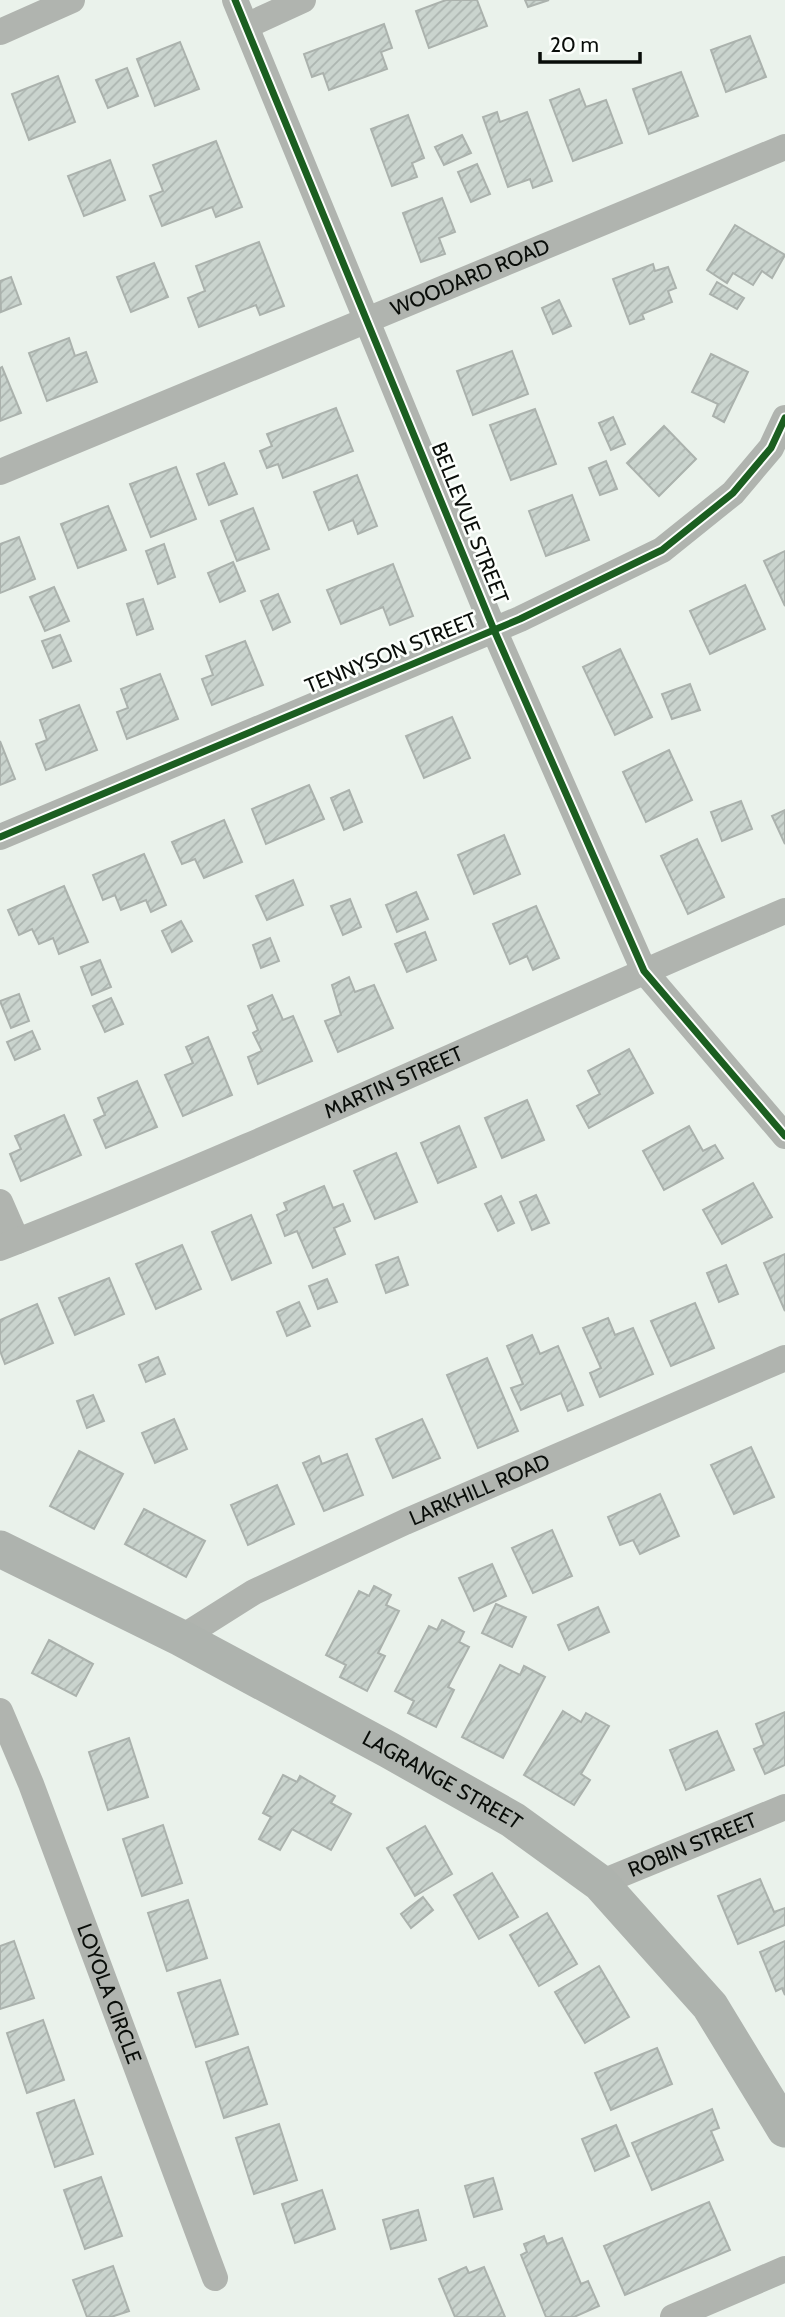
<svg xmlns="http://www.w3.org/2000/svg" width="785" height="2317" font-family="Cabin,sans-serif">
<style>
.building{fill:url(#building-hatch);stroke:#abb2ad;stroke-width:2}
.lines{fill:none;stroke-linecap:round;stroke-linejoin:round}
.street{stroke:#b0b4af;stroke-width:26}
.secondary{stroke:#aeb3ae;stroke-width:37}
.cycleway-casing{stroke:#fcfffc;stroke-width:11}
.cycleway{stroke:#1b5e20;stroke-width:7}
.labels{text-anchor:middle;stroke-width:5;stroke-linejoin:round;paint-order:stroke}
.street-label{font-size:21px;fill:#090d09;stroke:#fcfffc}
</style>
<defs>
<pattern id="building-hatch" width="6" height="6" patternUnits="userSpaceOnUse" patternTransform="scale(1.75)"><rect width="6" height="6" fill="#cad4ce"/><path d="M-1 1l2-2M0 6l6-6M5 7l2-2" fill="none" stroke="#acb5b0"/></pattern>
</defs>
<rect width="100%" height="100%" fill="#eaf2eb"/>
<g class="building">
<path d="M446 0H477L487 26 429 48 416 11Z"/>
<path d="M525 0H549L528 7Z"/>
<path d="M384 24 392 48 381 52 387 69 329 90 323 73 312 77 304 54Z"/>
<path d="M750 36 766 77 726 92 711 50Z"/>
<path d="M180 42 199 89 155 106 137 59Z"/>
<path d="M127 68 138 96 108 108 96 80Z"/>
<path d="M681 72 698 116 649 134 633 89Z"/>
<path d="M58 76 75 122 29 140 12 94Z"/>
<path d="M579 89 586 107 606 100 622 143 573 161 550 100Z"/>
<path d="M497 112 500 122 527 112 552 181 533 188 530 179 508 187 483 117Z"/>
<path d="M408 115 424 158 412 163 417 177 392 186 371 129Z"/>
<path d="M462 135 471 153 444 165 435 147Z"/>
<path d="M216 141 242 207 216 217 212 207 162 226 150 196 163 191 153 165Z"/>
<path d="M110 160 125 200 84 216 68 176Z"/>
<path d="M477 164 490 194 471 202 458 172Z"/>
<path d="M442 198 455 232 439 238 445 254 421 262 403 213Z"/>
<path d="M735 225 785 255 772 278 762 271 753 285 733 273 727 283 707 270Z"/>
<path d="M259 242 284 306 260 315 256 305 199 327 188 298 205 291 196 266Z"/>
<path d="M154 263 168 297 131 312 117 277Z"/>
<path d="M653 264 655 271 668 267 676 288 668 291 672 302 642 314 644 319 630 324 613 279Z"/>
<path d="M11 277 21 304 1 312 0 281Z"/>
<path d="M717 282 744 298 737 309 710 294Z"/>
<path d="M559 300 571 326 553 334 542 308Z"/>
<path d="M69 338 75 356 86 352 97 382 47 401 29 353Z"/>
<path d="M512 351 528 394 473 415 457 371Z"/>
<path d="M711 354 748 372 724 422 713 416 718 404 692 392Z"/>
<path d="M2 367 21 413 0 421V368Z"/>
<path d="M336 408 353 451 283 478 278 464 267 468 260 451 272 446 267 434Z"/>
<path d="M535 409 556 464 511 480 490 425Z"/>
<path d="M613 417 625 444 611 450 599 423Z"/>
<path d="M664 426 696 459 659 496 627 463Z"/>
<path d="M606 461 617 489 600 495 589 468Z"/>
<path d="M224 463 237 494 209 505 197 474Z"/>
<path d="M176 467 196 519 151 537 130 484Z"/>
<path d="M357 475 377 526 358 534 353 520 329 530 314 492Z"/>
<path d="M572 495 589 540 546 556 529 511Z"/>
<path d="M108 506 126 550 78 568 61 524Z"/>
<path d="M253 508 269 549 237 561 221 521Z"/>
<path d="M19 537 35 579 0 593V544Z"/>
<path d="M164 544 175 577 158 584 146 551Z"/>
<path d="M785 551V606L764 561Z"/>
<path d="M233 562 245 591 220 602 208 573Z"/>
<path d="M393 564 413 616 390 625 383 607 341 624 327 590Z"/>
<path d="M745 585 765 629 710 654 690 611Z"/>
<path d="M54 587 69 621 45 631 30 597Z"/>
<path d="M278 594 290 622 273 630 261 601Z"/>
<path d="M143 599 153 629 137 635 127 604Z"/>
<path d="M60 635 71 661 53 668 42 641Z"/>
<path d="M245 641 263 685 212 705 202 679 213 675 206 656Z"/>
<path d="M620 649 652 717 615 735 583 667Z"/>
<path d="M160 674 178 719 127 739 117 712 128 708 121 689Z"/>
<path d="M690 684 700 710 672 719 662 694Z"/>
<path d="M79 705 97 750 46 770 36 744 47 740 40 720Z"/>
<path d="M452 717 470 758 424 778 406 736Z"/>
<path d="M0 741 15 779 0 785Z"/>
<path d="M669 750 692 800 646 822 623 772Z"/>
<path d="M309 785 324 819 266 844 252 809Z"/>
<path d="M349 790 362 822 344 830 331 798Z"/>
<path d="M741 801 752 829 722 841 711 812Z"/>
<path d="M785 810V844L772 816Z"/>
<path d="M224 820 242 862 204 878 195 859 182 864 172 842Z"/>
<path d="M504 835 520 874 474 894 458 855Z"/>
<path d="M697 839 724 897 688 914 661 856Z"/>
<path d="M144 854 166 905 151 912 146 900 121 910 115 895 103 900 93 875Z"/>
<path d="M293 880 303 905 267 920 256 896Z"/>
<path d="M64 886 88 942 59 954 53 938 39 944 32 929 19 935 8 910Z"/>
<path d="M416 892 428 919 397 932 386 905Z"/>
<path d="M350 899 361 927 343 935 331 906Z"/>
<path d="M536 906 559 958 533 970 527 956 510 964 493 924Z"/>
<path d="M181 921 192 941 172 952 162 931Z"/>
<path d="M425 932 436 960 407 972 395 944Z"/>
<path d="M270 938 279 961 261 968 253 945Z"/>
<path d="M100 960 111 987 92 995 81 967Z"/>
<path d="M349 977 355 992 374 985 393 1028 338 1052 325 1021 341 1015 332 985Z"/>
<path d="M19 994 29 1021 11 1028 0 1001Z"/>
<path d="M272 995 283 1020 293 1016 312 1061 258 1084 248 1057 262 1051 253 1033 258 1030 248 1006Z"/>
<path d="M111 998 123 1024 105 1032 93 1006Z"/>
<path d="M32 1031 40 1049 15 1060 7 1042Z"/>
<path d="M208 1037 232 1095 183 1116 165 1075 193 1063 186 1047Z"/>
<path d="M629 1049 653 1093 589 1128 577 1106 600 1094 588 1071Z"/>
<path d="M137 1081 157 1127 106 1148 94 1120 105 1115 98 1098Z"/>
<path d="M527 1100 544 1140 502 1158 485 1118Z"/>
<path d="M64 1115 81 1155 21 1181 10 1154 21 1149 15 1136Z"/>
<path d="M459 1126 476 1167 438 1183 421 1143Z"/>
<path d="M689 1126 703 1151 715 1145 723 1158 664 1190 643 1151Z"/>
<path d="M396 1153 417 1202 375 1219 354 1171Z"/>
<path d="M753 1183 772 1217 722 1244 703 1210Z"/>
<path d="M324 1186 333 1208 343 1204 350 1221 334 1228 345 1254 313 1268 297 1231 285 1236 277 1215 287 1210 284 1203Z"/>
<path d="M536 1195 549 1223 532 1230 520 1202Z"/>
<path d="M501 1196 514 1223 498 1231 485 1204Z"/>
<path d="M251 1215 271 1263 232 1280 212 1232Z"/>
<path d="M182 1245 201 1289 156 1309 136 1264Z"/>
<path d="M785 1254V1311L764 1263Z"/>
<path d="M398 1257 408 1285 386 1293 376 1265Z"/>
<path d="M726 1265 738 1294 719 1302 707 1273Z"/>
<path d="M109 1278 124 1314 75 1335 59 1298Z"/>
<path d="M327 1279 337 1302 318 1309 309 1286Z"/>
<path d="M299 1302 310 1326 287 1336 277 1312Z"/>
<path d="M695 1303 714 1348 671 1366 651 1321Z"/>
<path d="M37 1304 53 1343 5 1364 0 1351V1320Z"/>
<path d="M608 1318 615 1335 633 1328 653 1374 600 1397 590 1373 601 1368 583 1328Z"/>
<path d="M532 1335 540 1354 558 1346 583 1405 568 1411 561 1393 521 1410 511 1388 523 1384 507 1346Z"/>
<path d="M158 1357 165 1374 146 1382 139 1365Z"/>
<path d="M487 1358 518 1431 478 1448 447 1375Z"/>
<path d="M93 1395 104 1421 87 1428 77 1401Z"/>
<path d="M174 1419 187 1449 155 1463 142 1433Z"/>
<path d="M422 1419 440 1458 393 1478 376 1439Z"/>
<path d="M751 1447 774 1497 734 1514 711 1465Z"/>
<path d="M79 1451 123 1474 94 1529 50 1506Z"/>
<path d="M347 1454 363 1495 324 1511 303 1463 319 1456 322 1464Z"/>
<path d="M277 1485 294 1524 248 1545 231 1505Z"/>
<path d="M660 1494 679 1536 640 1554 633 1540 620 1545 608 1517Z"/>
<path d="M144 1509 205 1541 186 1577 125 1544Z"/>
<path d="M552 1530 572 1576 533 1593 512 1548Z"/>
<path d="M492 1564 506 1596 474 1611 459 1578Z"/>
<path d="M374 1586 391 1595 386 1605 399 1611 378 1653 385 1656 367 1691 340 1677 346 1665 326 1655 359 1591 369 1596Z"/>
<path d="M496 1604 526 1617 512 1647 482 1633Z"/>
<path d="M598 1607 609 1632 569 1650 558 1625Z"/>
<path d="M442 1620 464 1632 459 1642 469 1647 448 1687 454 1690 436 1727 408 1713 414 1701 395 1691 429 1626 437 1630Z"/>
<path d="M49 1640 93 1664 76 1696 32 1673Z"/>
<path d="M500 1665 520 1675 524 1666 545 1677 503 1758 462 1737Z"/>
<path d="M563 1711 581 1722 586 1713 609 1726 581 1774 590 1780 574 1805 524 1775Z"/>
<path d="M785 1712V1765L765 1774 754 1749 764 1745 756 1724Z"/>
<path d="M717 1731 734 1770 686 1790 670 1750Z"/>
<path d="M129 1738 148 1797 108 1810 89 1752Z"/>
<path d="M283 1775 297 1782 300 1776 335 1796 331 1803 351 1814 331 1850 292 1829 280 1850 259 1839 271 1817 263 1813Z"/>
<path d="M163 1825 182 1883 142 1896 123 1839Z"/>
<path d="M425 1826 452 1874 415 1896 387 1848Z"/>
<path d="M492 1873 518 1917 479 1939 454 1895Z"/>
<path d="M760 1879 774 1912 785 1908V1925L738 1944 718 1896Z"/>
<path d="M423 1897 433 1910 411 1928 401 1914Z"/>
<path d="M188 1900 207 1958 167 1971 148 1913Z"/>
<path d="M547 1913 577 1964 539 1986 510 1935Z"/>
<path d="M14 1941 34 1998 0 2009V1946Z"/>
<path d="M785 1941V1995L782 1988 776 1991 760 1952Z"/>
<path d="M599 1966 629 2017 585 2043 555 1992Z"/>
<path d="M220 1980 238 2034 196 2047 178 1993Z"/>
<path d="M43 2020 64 2080 27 2093 7 2033Z"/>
<path d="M248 2047 267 2104 224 2118 206 2062Z"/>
<path d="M657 2048 672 2084 611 2110 595 2073Z"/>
<path d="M74 2100 93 2154 55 2167 37 2113Z"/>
<path d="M712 2109 719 2128 711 2131 723 2160 652 2190 632 2143Z"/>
<path d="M279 2124 297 2180 254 2194 236 2138Z"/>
<path d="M616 2125 629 2156 595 2171 582 2139Z"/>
<path d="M101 2177 122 2236 85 2249 64 2190Z"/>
<path d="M493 2178 502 2209 474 2217 465 2186Z"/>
<path d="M322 2190 335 2229 295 2243 282 2204Z"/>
<path d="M709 2202 730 2250 625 2295 604 2246Z"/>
<path d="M418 2210 426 2240 391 2249 383 2220Z"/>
<path d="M544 2236 547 2244 562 2238 581 2284 588 2281 599 2306 574 2317H546L521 2255 527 2252 524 2244Z"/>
<path d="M113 2266 129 2311 111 2317H87L73 2280Z"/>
<path d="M466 2267 469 2273 484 2267 505 2317H455L439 2279Z"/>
</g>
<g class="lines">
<g class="street">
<path d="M235 0 494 630 644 971 785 1136"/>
<path d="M246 26 303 0"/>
<path d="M0 32 72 0"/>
<path id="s1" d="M0 472 785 147"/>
<path d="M0 837 520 619 662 550 733 493 771 448 785 418"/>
<path d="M0 1202 17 1241"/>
<path id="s2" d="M0 1248C265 1145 523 1022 785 911"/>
<path id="s3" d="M181 1638 254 1592 405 1522 785 1358"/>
<path id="s4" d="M0 1711 31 1784 215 2278"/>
<path id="s5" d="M600 1883 785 1807"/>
<path d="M673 2317 785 2269"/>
</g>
<path class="secondary" id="s6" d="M0 1549 181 1638 389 1750 513 1820 600 1883 710 2006 785 2129"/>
<g class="cycleway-casing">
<g id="cycleway">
<path d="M235 0 494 630 644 971 785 1136"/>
<path d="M0 837 520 619 662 550 733 493 771 448 785 418"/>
</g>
</g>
<use href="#cycleway" class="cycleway"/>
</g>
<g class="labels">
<g class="street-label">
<text dy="7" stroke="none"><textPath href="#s1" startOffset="509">WOODARD ROAD</textPath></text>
<text transform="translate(470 523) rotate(68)" y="7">BELLEVUE STREET</text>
<text transform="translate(391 653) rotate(-22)" y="7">TENNYSON STREET</text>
<text dy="7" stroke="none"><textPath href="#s2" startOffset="427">MARTIN STREET</textPath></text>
<text dy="7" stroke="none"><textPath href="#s3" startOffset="334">LARKHILL ROAD</textPath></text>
<text dy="7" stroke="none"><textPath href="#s6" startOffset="499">LAGRANGE STREET</textPath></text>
<text dy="7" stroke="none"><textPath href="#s5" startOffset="100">ROBIN STREET</textPath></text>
<text dy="7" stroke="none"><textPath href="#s4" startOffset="303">LOYOLA CIRCLE</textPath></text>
</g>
</g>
<path d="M540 52v10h100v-10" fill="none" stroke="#090d09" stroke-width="3.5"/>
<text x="550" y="52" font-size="21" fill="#090d09" stroke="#fcfffc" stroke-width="5" paint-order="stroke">20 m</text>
</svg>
